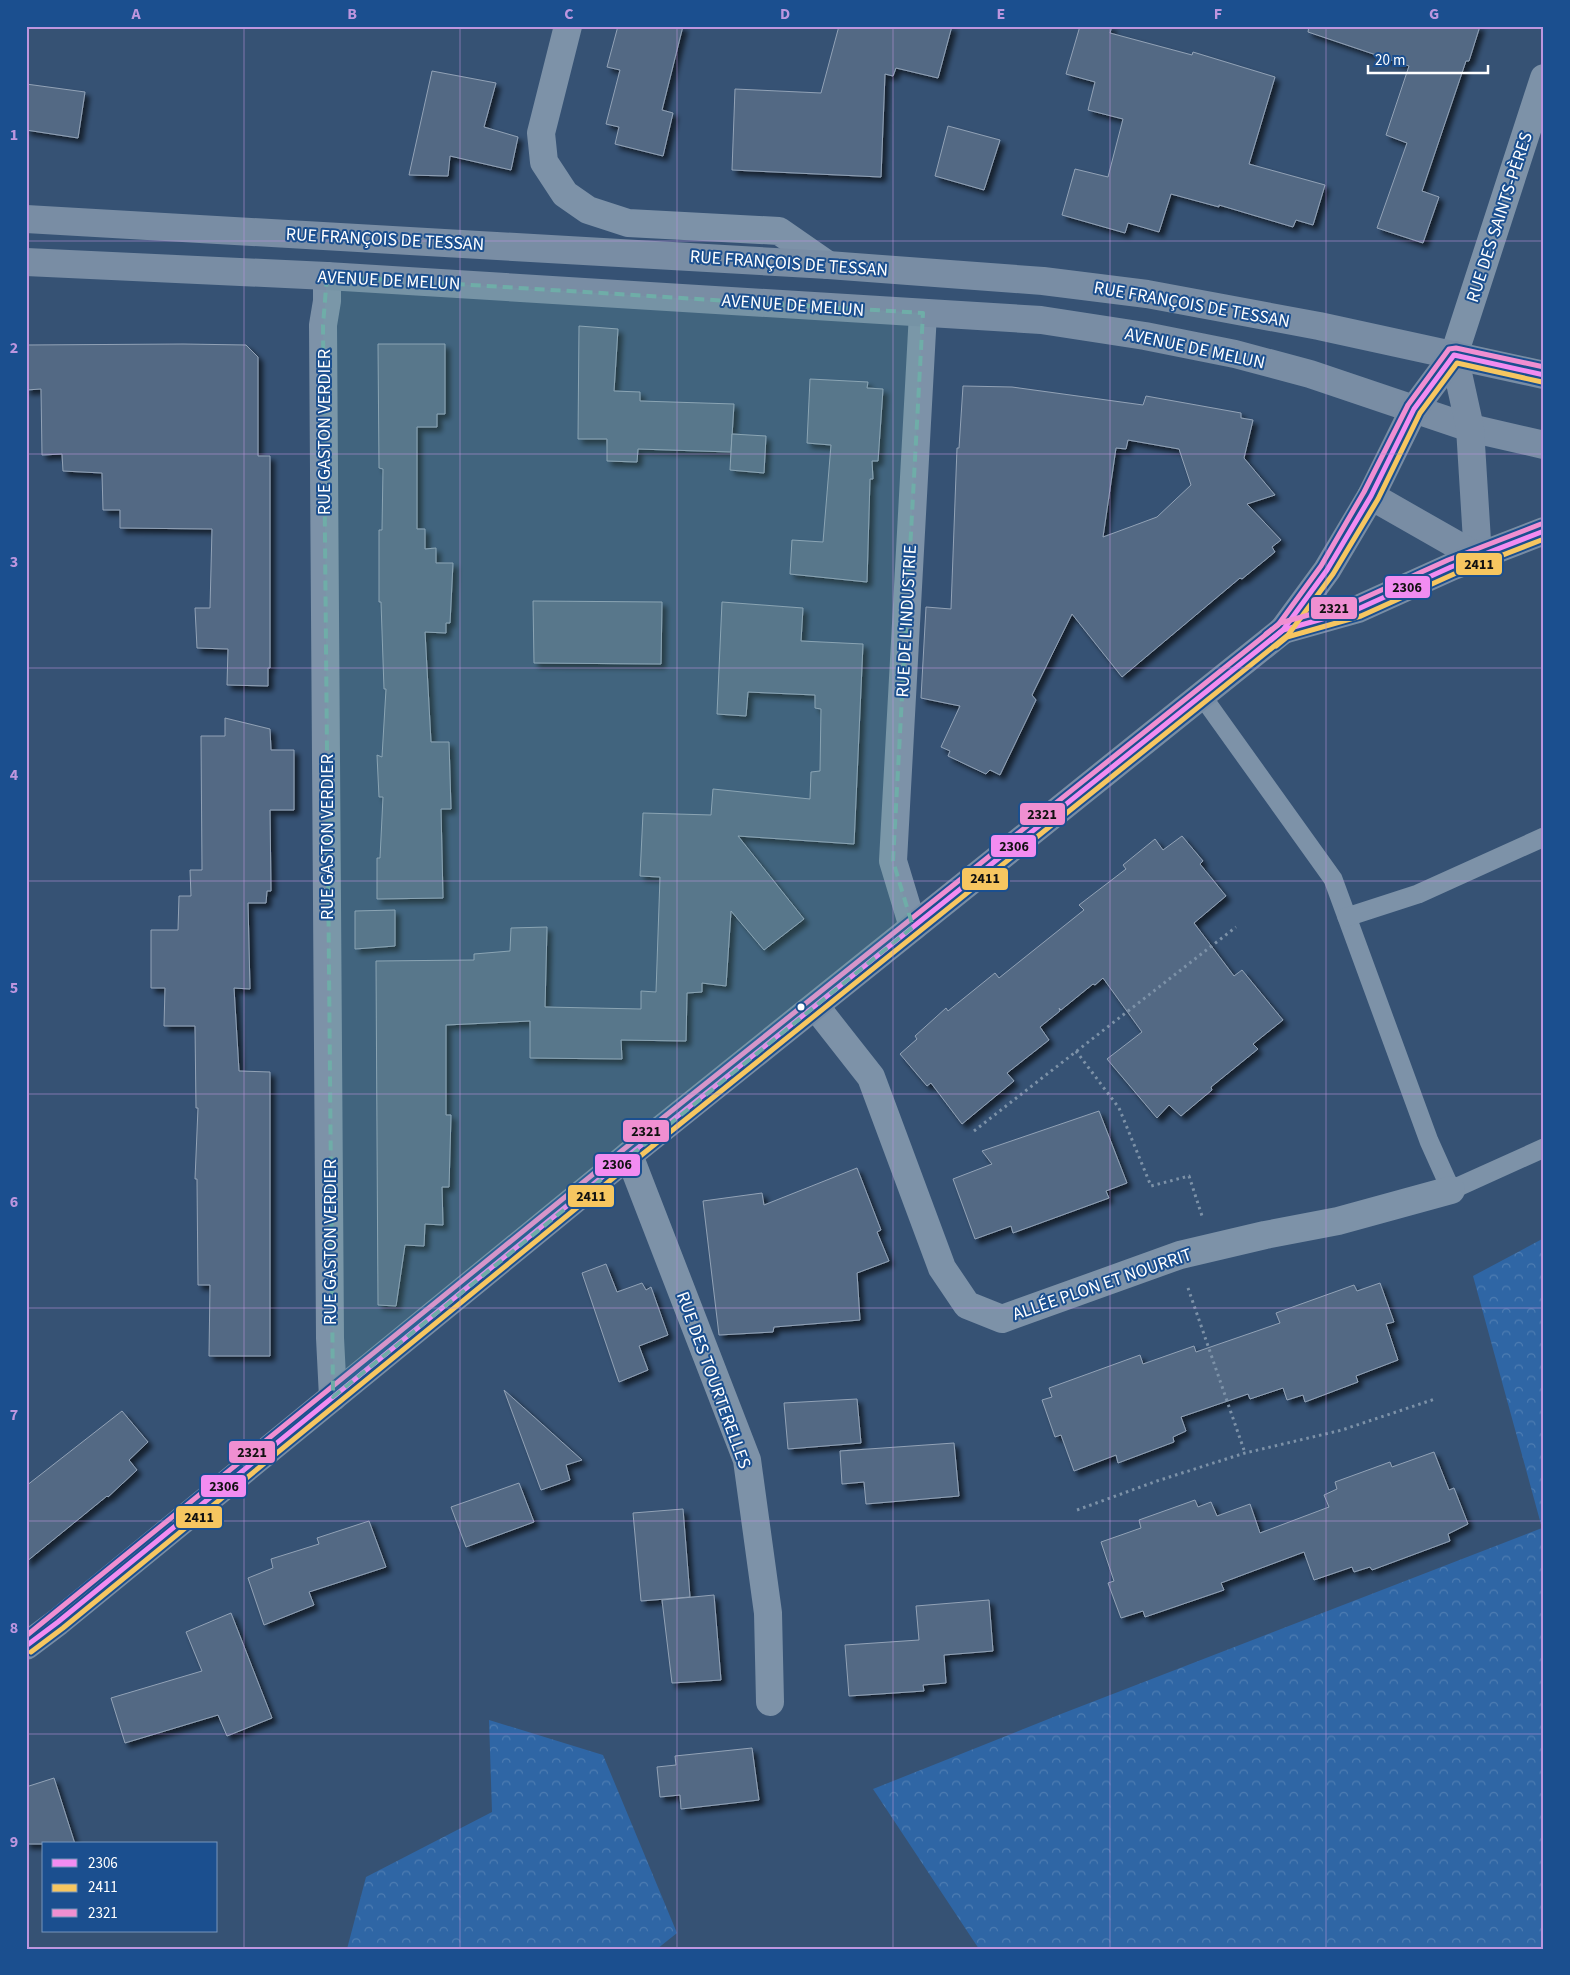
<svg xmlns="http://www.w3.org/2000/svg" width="1570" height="1975" font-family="'Source Sans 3',sans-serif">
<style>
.forest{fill:url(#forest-crowns)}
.building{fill:#526984;stroke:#92a2b6;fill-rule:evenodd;filter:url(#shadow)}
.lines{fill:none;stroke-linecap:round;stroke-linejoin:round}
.path{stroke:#7d92a8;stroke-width:3;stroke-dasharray:2.5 4;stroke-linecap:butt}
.lane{stroke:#7d92a8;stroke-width:19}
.street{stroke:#7d92a8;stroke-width:28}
.secondary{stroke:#798da4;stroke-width:28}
.bus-1-casing{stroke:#1b4f8f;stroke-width:9}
.bus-2-casing{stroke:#1b4f8f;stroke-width:9}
.bus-3-casing{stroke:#1b4f8f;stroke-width:9}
.bus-1{stroke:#f28cf1;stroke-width:5}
.bus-2{stroke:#f6c660;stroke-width:5}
.bus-3{stroke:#f08fd1;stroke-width:5}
.marked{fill:#6fada8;fill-opacity:0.2;stroke:#6fada8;stroke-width:4;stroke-dasharray:10 6;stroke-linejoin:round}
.grid{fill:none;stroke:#bd96df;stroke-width:1;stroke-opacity:0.55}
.bus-dot{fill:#fff;stroke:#1b4f8f;stroke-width:2}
.labels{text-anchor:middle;stroke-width:4;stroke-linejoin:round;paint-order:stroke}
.street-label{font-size:18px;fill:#fff;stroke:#1b4f8f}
.line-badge{stroke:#1b4f8f;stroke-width:2}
.pale-badge-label{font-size:14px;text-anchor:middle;font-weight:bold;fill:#111}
.neatline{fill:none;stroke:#bd96df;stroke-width:2}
.grid-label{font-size:16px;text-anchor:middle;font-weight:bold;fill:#bd96df}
</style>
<defs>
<pattern id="forest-crowns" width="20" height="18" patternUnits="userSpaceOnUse" patternTransform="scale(1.25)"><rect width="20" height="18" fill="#2f66a5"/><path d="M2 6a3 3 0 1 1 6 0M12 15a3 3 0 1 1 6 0" fill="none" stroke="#4e7db2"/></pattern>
<filter id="shadow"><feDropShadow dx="4.5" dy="4.5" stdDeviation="2.5" flood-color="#0009"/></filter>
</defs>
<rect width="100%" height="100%" fill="#365274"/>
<g class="forest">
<path d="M1544 1238V1949H979L873 1789 1061 1714 1542 1528 1473 1276Z"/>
<path d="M489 1720 603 1755 677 1933 657 1949H347L366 1877 492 1812Z"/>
</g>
<g class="building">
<path d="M618 26H683L662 110 673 113 663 156 615 144 619 127 606 124 620 70 607 67Z"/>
<path d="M839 26H952L938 78 896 68 893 76 885 74 881 177 732 170 735 89 821 93Z"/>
<path d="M1080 26H1112L1110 33 1192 55 1193 52 1275 77 1249 164 1325 185 1313 225 1296 220 1293 227 1219 205V207L1171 194 1159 232 1128 223 1125 233 1062 215 1075 169 1108 177 1123 119 1088 110 1095 82 1066 74Z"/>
<path d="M1309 26H1480L1469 61H1466L1422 191 1439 197 1423 243 1377 228 1407 143 1386 135 1409 66 1308 32Z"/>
<path d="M432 71 496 83 484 127 518 137 511 170 450 156 448 176 409 175Z"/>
<path d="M26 84 85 92 78 138 26 130Z"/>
<path d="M948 126 1000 140 984 190 935 176Z"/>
<path d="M579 326 618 329 614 391 640 392V401L734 404 731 452 638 449 637 462 607 461V439H578Z"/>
<path d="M183 344 246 345 258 357V456H270V668H268V686L227 685 228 649 197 648 195 608H210L212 529 120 528V510H103L102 473 63 471 62 454 42 455 41 389 26 390V345Z"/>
<path d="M378 344H445V414H437V427H417V529H425V549L436 548V563H453L450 623H446V633L425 632 431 742H449L451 809H441L443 898 377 899V858H380L383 797H379L377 755 382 757 386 689H384L381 602H379V530H382L383 469 379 468Z"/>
<path d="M810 379 868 382 867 388 883 389 878 461H872L873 479H870L867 582 790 574 792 540 823 542 831 445 807 443Z"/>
<path d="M963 386 1012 387 1143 405 1146 396 1241 413V418L1253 420 1244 458 1275 495 1247 504 1281 540 1272 547 1275 552 1242 579 1240 578 1122 677 1072 614 1032 695 1036 700 1000 775 990 770 986 774 948 756 950 751 941 747 960 706 921 698 926 607 951 609 957 448H959ZM1128 440 1179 449 1191 485 1157 517 1103 537 1116 448 1126 449Z"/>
<path d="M732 434 766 436 764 473 730 470Z"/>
<path d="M533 601 662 602 661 664 534 663Z"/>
<path d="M722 602 803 608 801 641 863 644 854 844 738 836 804 919 764 950 731 911 726 986 702 983V992L687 993 686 1041 621 1040 622 1059 530 1058V1021L446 1025V1115H451L449 1187H442L443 1225 425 1224 424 1246 405 1245 396 1306 378 1305 376 961 474 960V954L510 951 511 928 547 927 545 1007 641 1009V991L656 992 660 877 640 876 643 813 711 815 713 789 810 799 811 772 820 771 821 709 815 708V695L748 692 746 716 717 714Z"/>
<path d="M225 718 270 729 271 750H294V810H270L271 891H267L266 903H248L250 989 234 988 239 1071 270 1072V1356H209L210 1285H198L197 1179H195L198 1108H196L195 1026H164L165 988H151V930H178L179 896H191L190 870H202L201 736H225Z"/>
<path d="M1182 836 1203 861 1200 864 1226 896 1194 923 1234 976 1242 970 1283 1020 1253 1044 1258 1049 1211 1087 1212 1090 1181 1116 1169 1105 1157 1118 1107 1059 1142 1032 1103 978 1095 985 1093 984 1061 1010 1059 1008 1060 1011 1040 1027 1049 1040 1007 1073 1014 1081 962 1124 931 1083 927 1086 900 1054 917 1039 915 1036 946 1008 948 1011 995 973 999 978 1084 910 1079 905 1126 869 1123 865 1155 839 1163 850Z"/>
<path d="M395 910V946L355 949V911Z"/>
<path d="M1099 1111 1127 1183 1106 1191 1109 1198 1013 1233 1011 1226 975 1239 953 1179 992 1164 982 1151Z"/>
<path d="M857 1168 881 1230 877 1232 889 1261 857 1273 860 1320 774 1327 773 1332 719 1335 703 1201 762 1193 764 1205Z"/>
<path d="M606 1264 617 1292 642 1283 646 1290 651 1287 668 1335 639 1346 648 1370 619 1382 582 1273Z"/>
<path d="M1380 1283 1394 1322 1386 1324 1398 1360 1356 1376 1358 1382 1305 1402 1303 1395 1287 1400 1283 1388 1250 1399 1248 1394 1181 1417 1186 1431 1173 1437 1174 1442 1118 1463 1116 1455 1074 1471 1061 1435 1055 1437 1042 1400 1052 1397 1049 1388 1140 1355 1143 1364 1194 1346 1196 1352 1280 1323 1276 1313 1354 1285 1357 1291Z"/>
<path d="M504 1390 582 1460 566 1465 570 1480 541 1490Z"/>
<path d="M857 1399 861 1443 788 1449 784 1403Z"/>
<path d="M122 1411 148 1442 129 1460 137 1470 108 1497 107 1496 26 1562V1486Z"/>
<path d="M954 1443 959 1496 866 1504 864 1482 842 1484 840 1451Z"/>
<path d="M1434 1452 1449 1490 1454 1488 1468 1524 1448 1534 1450 1541 1372 1570 1370 1567 1354 1572 1352 1567 1314 1580 1304 1552 1221 1583 1224 1590 1145 1617 1143 1611 1121 1618 1108 1583 1114 1581 1101 1542 1141 1528 1139 1520 1195 1500 1198 1507 1211 1502 1217 1516 1250 1504 1260 1533 1329 1507 1324 1495 1337 1489 1335 1482 1390 1462 1392 1467Z"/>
<path d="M519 1483 534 1522 466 1547 451 1507Z"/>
<path d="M683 1509 690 1597 641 1601 633 1513Z"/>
<path d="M369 1521 386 1567 309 1592 314 1605 264 1625 248 1578 273 1568 271 1559 319 1544 317 1538Z"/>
<path d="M714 1595 721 1680 672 1683 662 1600Z"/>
<path d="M989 1600 993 1651 944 1655 946 1683 923 1685 924 1691 849 1696 845 1645 919 1640 916 1606Z"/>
<path d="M231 1613 272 1718 227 1736 218 1715 125 1743 111 1698 202 1671 186 1632Z"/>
<path d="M752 1748 759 1800 681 1809 680 1795 660 1797 657 1767 676 1765 675 1756Z"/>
<path d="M54 1778 75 1844H26V1787Z"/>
</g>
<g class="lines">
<g class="path">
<path d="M1076 1051 1119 1108 1151 1186 1189 1176 1202 1216"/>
<path d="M974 1131 1236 927"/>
<path d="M1188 1288 1245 1453"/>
<path d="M1077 1510 1157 1481 1245 1453 1342 1430 1435 1399"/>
</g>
<g class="lane">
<path d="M1202 696 1333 879 1429 1141 1451 1190 1544 1148"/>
<path d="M1347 917 1418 894 1544 837"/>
</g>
<g class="street">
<path d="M568 26 541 133 544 162 565 194 588 210 628 223 779 231 828 265"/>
<path d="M327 276V301L323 325 330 1338 333 1397"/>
<path d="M1454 355 1544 78"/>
<path d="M913 927 893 861 923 313"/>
<path d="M816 1007 871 1077 942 1268 967 1305 1002 1319 1180 1255 1265 1235 1338 1221 1451 1190"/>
<path d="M629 1155 747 1460 768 1613 770 1702"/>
</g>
<g class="secondary">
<path d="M26 219 828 265 1043 281 1147 294 1319 326 1544 375"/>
<path d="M26 262 327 276 1041 320 1145 336 1235 354 1310 374 1470 428 1544 445"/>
<path d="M1454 355 1470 428 1478 557"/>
<path d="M1371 496 1478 557"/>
<path d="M1283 630 1358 609 1451 567 1544 531"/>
<path d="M26 1646 58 1622 629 1155 1283 630 1327 570 1371 496 1414 409 1454 355"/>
</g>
<g class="bus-1-casing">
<g id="bus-1">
<path d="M1271 640 1283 630 1358 609 1451 567 1544 531"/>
<path d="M26 1646 58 1622 629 1155 1283 630 1327 570 1371 496 1414 409 1454 355 1544 375"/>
</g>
</g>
<g class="bus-2-casing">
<g id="bus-2">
<path d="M1276 646 1287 637 1361 616 1454 574 1544 539"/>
<path d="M31 1652 63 1628 634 1161 1288 635 1333 574 1378 499 1420 413 1457 363 1542 382"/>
</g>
</g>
<g class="bus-3-casing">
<g id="bus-3">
<path d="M1266 634 1280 623 1355 602 1448 560 1541 524"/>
<path d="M26 1636 624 1149 1278 625 1321 566 1364 492 1408 405 1449 349 1456 348 1544 367"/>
</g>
</g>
<use href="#bus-1" class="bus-1"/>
<use href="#bus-2" class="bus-2"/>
<use href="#bus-3" class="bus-3"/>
</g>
<path class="marked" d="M327 276 923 313 893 861 913 927 333 1397 323 325Z"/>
<path class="grid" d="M244 26V1949M460 26V1949M677 26V1949M893 26V1949M1110 26V1949M1326 26V1949M26 241H1544M26 454H1544M26 668H1544M26 881H1544M26 1094H1544M26 1308H1544M26 1521H1544M26 1734H1544"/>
<circle class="bus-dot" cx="801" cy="1007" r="4.5"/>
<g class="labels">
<g class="street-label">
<text transform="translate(1499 217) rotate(-72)" y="6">RUE DES SAINTS-PÈRES</text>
<text transform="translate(385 239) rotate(3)" y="6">RUE FRANÇOIS DE TESSAN</text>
<text transform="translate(789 263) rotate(4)" y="6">RUE FRANÇOIS DE TESSAN</text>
<text transform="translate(389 280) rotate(3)" y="6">AVENUE DE MELUN</text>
<text transform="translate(1192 304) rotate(10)" y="6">RUE FRANÇOIS DE TESSAN</text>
<text transform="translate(793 305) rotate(4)" y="6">AVENUE DE MELUN</text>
<text transform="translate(1195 348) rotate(12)" y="6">AVENUE DE MELUN</text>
<text transform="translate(324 432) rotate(-90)" y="6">RUE GASTON VERDIER</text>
<text transform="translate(906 621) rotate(-87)" y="6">RUE DE L'INDUSTRIE</text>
<text transform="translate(327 837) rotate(-90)" y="6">RUE GASTON VERDIER</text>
<text transform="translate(330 1242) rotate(-90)" y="6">RUE GASTON VERDIER</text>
<text transform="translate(1102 1284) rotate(-19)" y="6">ALLÉE PLON ET NOURRIT</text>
<text transform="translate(714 1380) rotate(70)" y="6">RUE DES TOURTERELLES</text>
</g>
</g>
<g class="line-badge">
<rect x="1455" y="552" width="48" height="24" rx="5" fill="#f6c660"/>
<rect x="1384" y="575" width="47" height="24" rx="5" fill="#f28cf1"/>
<rect x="1310" y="596" width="48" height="24" rx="5" fill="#f08fd1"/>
<rect x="1019" y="802" width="47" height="24" rx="5" fill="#f08fd1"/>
<rect x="990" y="834" width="47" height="24" rx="5" fill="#f28cf1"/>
<rect x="961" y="867" width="48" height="24" rx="5" fill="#f6c660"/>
<rect x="622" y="1119" width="48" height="24" rx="5" fill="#f08fd1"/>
<rect x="594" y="1153" width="47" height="24" rx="5" fill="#f28cf1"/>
<rect x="567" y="1184" width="48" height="24" rx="5" fill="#f6c660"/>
<rect x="228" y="1440" width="48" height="24" rx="5" fill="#f08fd1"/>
<rect x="200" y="1474" width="47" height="24" rx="5" fill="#f28cf1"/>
<rect x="175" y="1505" width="48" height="24" rx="5" fill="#f6c660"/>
</g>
<g class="pale-badge-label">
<text x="1479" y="569">2411</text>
<text x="1407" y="592">2306</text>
<text x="1334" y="613">2321</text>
<text x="1042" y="819">2321</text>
<text x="1014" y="851">2306</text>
<text x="985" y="883">2411</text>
<text x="646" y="1136">2321</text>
<text x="617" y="1169">2306</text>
<text x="591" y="1201">2411</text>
<text x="252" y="1457">2321</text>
<text x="224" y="1491">2306</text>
<text x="199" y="1522">2411</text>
</g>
<rect width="1570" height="1975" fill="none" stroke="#1b4f8f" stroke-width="55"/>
<rect x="42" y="1842" width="175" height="90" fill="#1b4f8f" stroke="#7695bc"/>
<rect x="52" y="1859" width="25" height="8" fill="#f28cf1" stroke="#7695bc"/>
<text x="88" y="1868" font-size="15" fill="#ffffff">2306</text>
<rect x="52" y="1884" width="25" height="8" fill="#f6c660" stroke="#7695bc"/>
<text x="88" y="1892" font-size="15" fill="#ffffff">2411</text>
<rect x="52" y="1909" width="25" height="8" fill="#f08fd1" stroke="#7695bc"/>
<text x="88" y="1918" font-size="15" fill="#ffffff">2321</text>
<path d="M1368 65v8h120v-8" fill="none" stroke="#ffffff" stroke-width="2.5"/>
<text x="1375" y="65" font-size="15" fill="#ffffff" stroke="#1b4f8f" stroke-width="4" paint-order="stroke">20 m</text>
<rect x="28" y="28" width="1514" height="1920" class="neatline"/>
<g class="grid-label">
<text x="136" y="19">A</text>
<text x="352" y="19">B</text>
<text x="569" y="19">C</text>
<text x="785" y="19">D</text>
<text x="1001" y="19">E</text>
<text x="1218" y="19">F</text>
<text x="1434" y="19">G</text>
<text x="14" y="140">1</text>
<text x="14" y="353">2</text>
<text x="14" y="567">3</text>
<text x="14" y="780">4</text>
<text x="14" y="993">5</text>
<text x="14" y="1207">6</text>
<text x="14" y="1420">7</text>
<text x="14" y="1633">8</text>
<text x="14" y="1847">9</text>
</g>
</svg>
